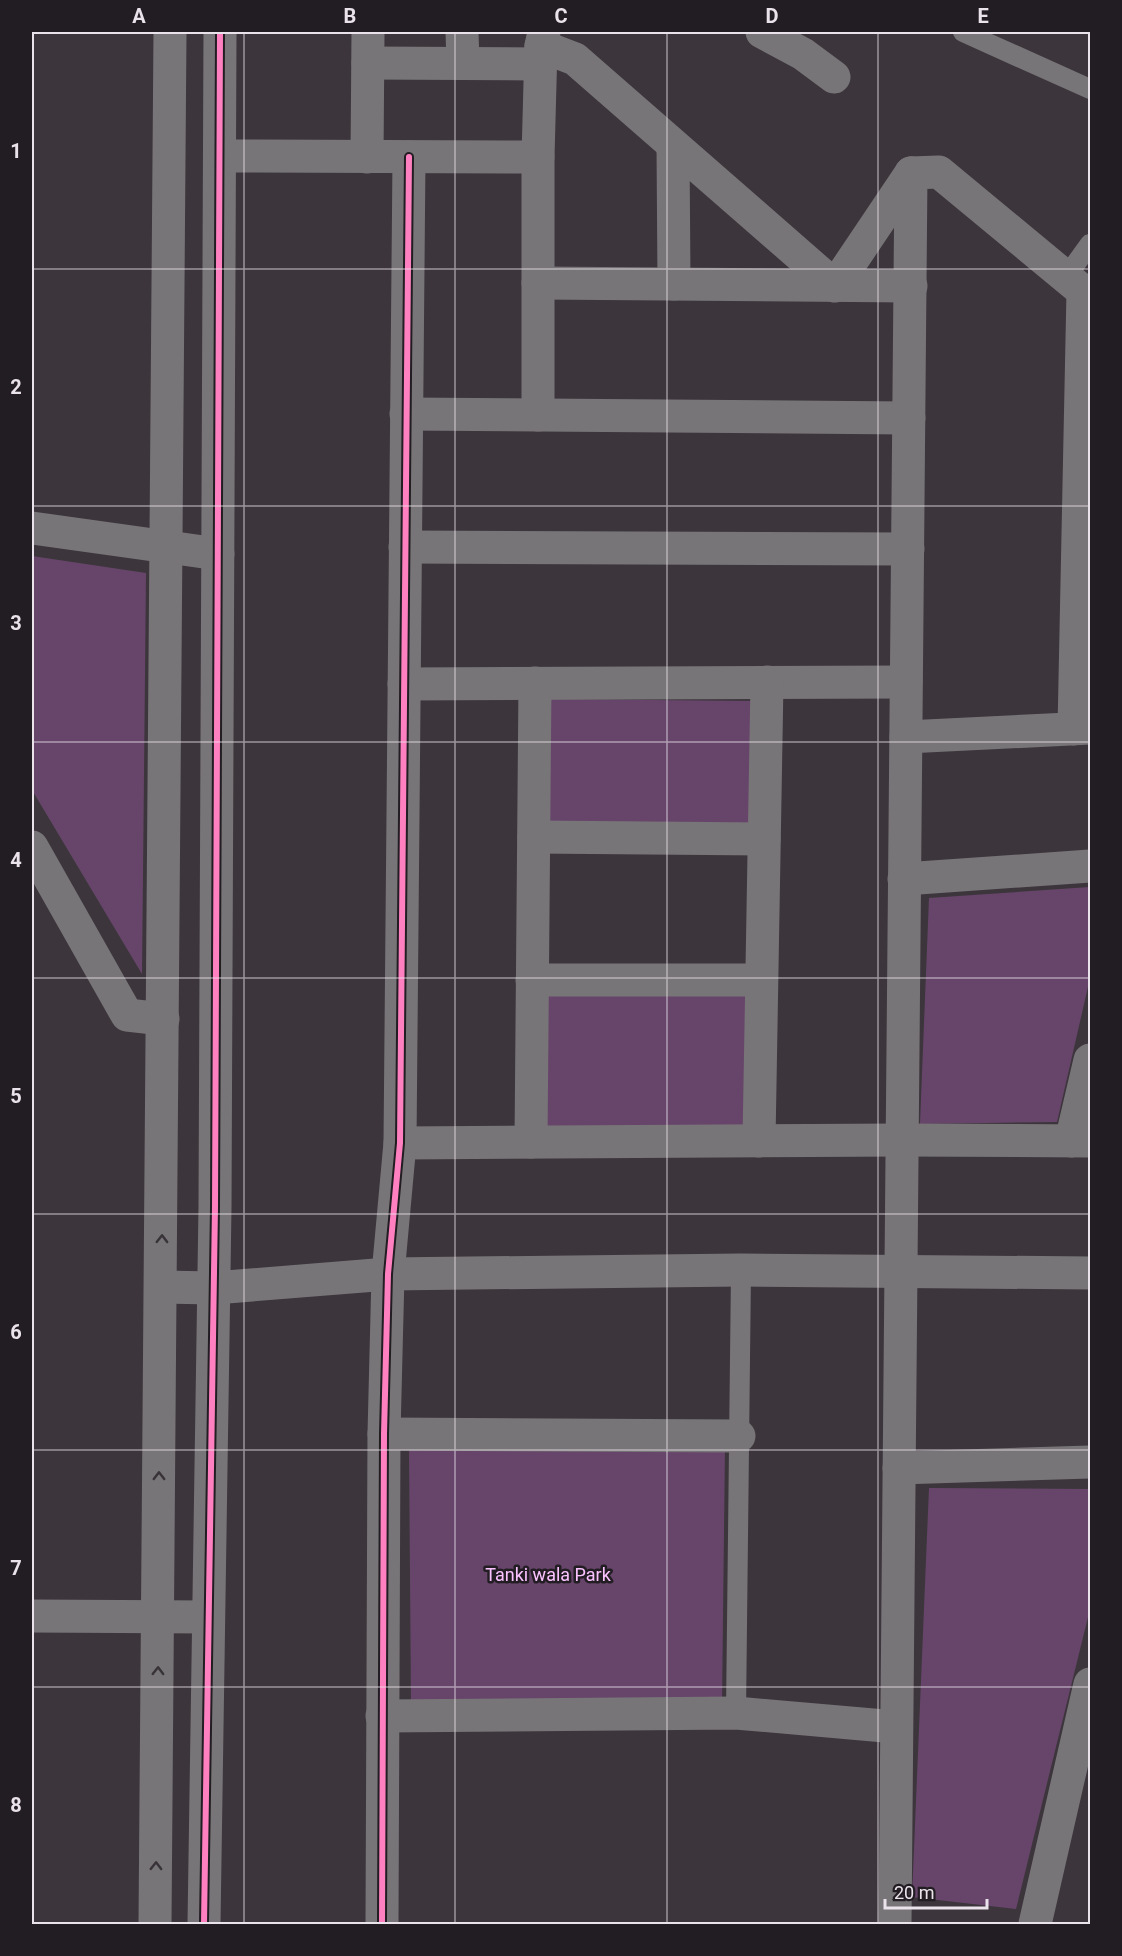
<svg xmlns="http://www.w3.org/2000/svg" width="1122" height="1956" font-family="Roboto,sans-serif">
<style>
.green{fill:#67456a}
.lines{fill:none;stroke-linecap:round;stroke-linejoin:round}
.lane{stroke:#787578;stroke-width:20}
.street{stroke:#787578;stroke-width:33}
.cycleway-casing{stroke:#221d22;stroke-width:10}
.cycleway{stroke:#ff80c0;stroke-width:6}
.oneway{stroke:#383338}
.grid{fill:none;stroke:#ebe3eb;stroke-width:1.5;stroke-opacity:0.55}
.labels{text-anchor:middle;stroke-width:5;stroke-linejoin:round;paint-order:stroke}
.park-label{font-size:18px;fill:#fac2ff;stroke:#221d22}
.neatline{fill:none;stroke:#ebe3eb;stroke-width:2}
.grid-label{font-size:20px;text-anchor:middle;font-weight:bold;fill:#ebe3eb}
</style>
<rect width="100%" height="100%" fill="#3c363c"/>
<g class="green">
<path d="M32 556 146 573 142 974 32 790Z"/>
<path d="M550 699 756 701 755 829 548 827Z"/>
<path d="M1090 887V978L1057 1122 920 1124 929 898Z"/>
<path d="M546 994 752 995 750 1132 545 1131Z"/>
<path d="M725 1444 722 1703 411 1705 409 1447Z"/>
<path d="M929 1488 1090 1489V1609L1016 1909 912 1897Z"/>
</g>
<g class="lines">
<g class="lane">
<path d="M963 32 1090 89"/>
<path d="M1066 277 1090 244"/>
<path d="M736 1713 741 1270"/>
</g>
<g class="street">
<path d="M462 32 463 63"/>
<path d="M762 32 803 54 834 77"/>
<path d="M541 46 575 59 835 286 911 173"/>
<path d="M368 63 541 64"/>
<path d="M673 145 674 284"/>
<path d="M220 156 538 157"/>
<path d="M367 157 368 32"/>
<path d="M911 173 939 172 1090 297"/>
<path d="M538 283 911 286"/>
<path d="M406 414 909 418"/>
<path d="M538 415V157L541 46 544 32"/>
<path d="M32 528 218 554"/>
<path d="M405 547 908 549"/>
<path d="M404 684 906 682"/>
<path d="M1074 729 1083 291"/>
<path d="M906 737 1090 728"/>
<path d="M534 837 764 839"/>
<path d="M32 847 127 1015 163 1019"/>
<path d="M904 879 1090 866"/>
<path d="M532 980H761"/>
<path d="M759 1141 767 682"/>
<path d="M1071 1141 1090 1060"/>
<path d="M531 1142 535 683"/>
<path d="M400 1143 902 1140 1090 1141"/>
<path d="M161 1287 214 1288 388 1274 741 1270 1090 1273"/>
<path d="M384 1434 739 1436"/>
<path d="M899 1468 1090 1462"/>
<path d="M32 1616 208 1617"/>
<path d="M382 1716 736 1713 896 1727"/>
<path d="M155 1924 170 32"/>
<path d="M204 1924 215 1207 220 32"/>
<path d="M382 1924 384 1434 388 1274 400 1143 409 157"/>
<path d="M895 1924 911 173"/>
<path d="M1035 1924 1090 1684"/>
</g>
<g class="cycleway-casing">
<g id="cycleway">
<path d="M204 1924 215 1207 220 32"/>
<path d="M382 1924 384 1434 388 1274 400 1143 409 157"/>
</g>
</g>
<use href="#cycleway" class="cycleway"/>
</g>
<defs><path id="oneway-chevron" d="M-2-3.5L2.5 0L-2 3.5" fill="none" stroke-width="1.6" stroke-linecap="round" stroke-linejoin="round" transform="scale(1.5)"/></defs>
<g class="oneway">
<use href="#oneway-chevron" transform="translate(162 1239) rotate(-89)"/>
<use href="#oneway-chevron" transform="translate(159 1476) rotate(-90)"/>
<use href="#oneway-chevron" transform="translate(158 1671) rotate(-89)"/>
<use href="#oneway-chevron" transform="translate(156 1866) rotate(-89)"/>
</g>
<path class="grid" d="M244 32V1924M455 32V1924M667 32V1924M878 32V1924M32 269H1090M32 506H1090M32 742H1090M32 978H1090M32 1214H1090M32 1450H1090M32 1687H1090"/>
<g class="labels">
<g class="park-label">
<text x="548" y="1581">Tanki wala Park</text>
</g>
</g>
<rect width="1122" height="1956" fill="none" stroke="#221d22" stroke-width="66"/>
<path d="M885 1899v9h102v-9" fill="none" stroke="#ebe3eb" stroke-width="3"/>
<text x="894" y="1899" font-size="18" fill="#ebe3eb" stroke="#221d22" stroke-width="4.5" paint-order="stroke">20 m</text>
<rect x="33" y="33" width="1056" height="1890" class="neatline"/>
<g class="grid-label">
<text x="139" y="23">A</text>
<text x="350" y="23">B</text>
<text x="561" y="23">C</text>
<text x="772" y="23">D</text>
<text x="983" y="23">E</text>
<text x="16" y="158">1</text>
<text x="16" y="394">2</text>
<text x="16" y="630">3</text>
<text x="16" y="867">4</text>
<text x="16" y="1103">5</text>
<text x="16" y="1339">6</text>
<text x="16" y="1575">7</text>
<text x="16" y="1812">8</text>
</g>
</svg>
